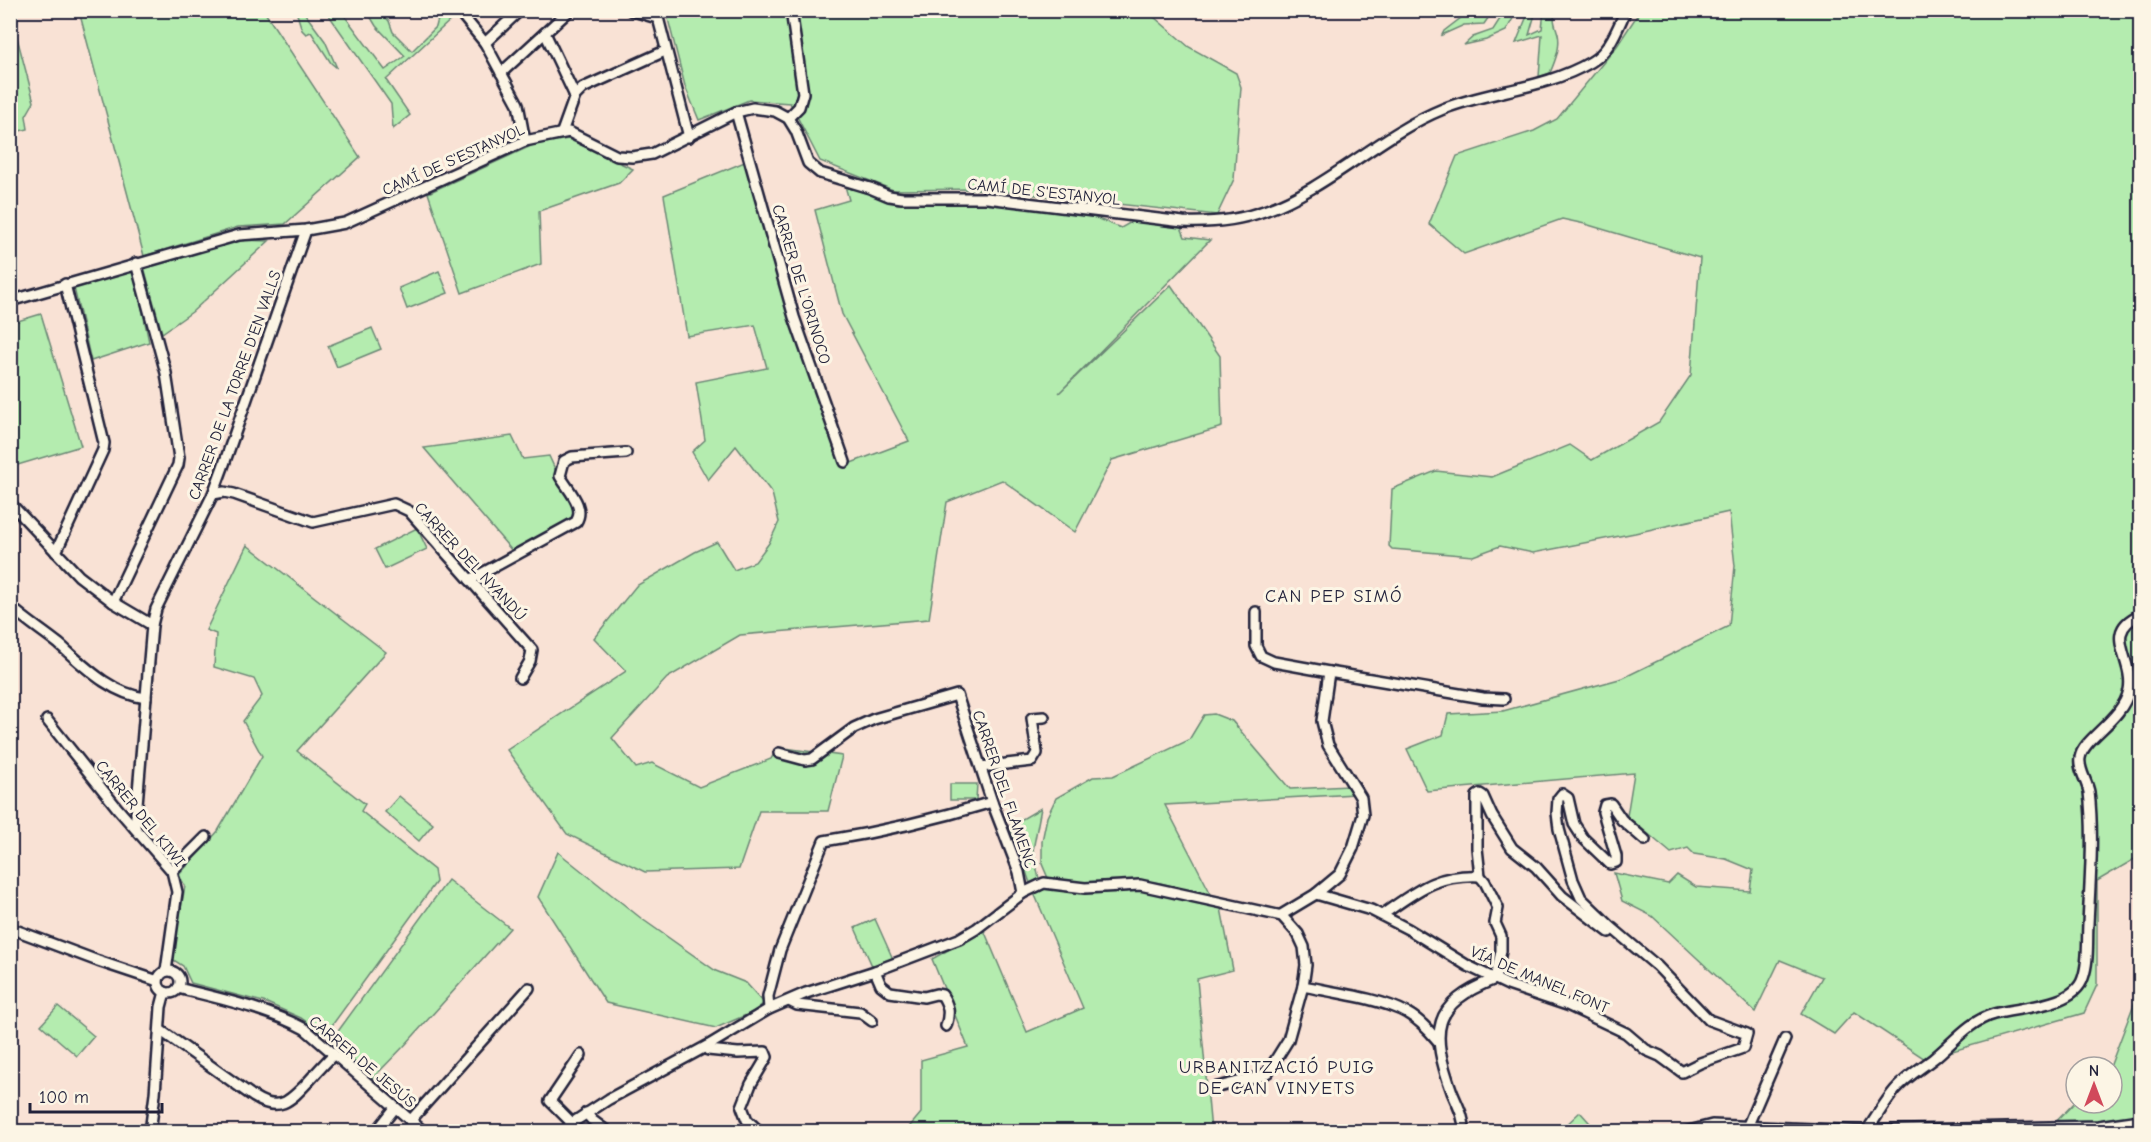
<svg xmlns="http://www.w3.org/2000/svg" width="2151" height="1142" font-family="'Comic Neue',sans-serif">
<style>
.green{fill:#b4ecaf;stroke:#6b8775;stroke-width:1.5}
.lines{fill:none;stroke-linecap:round;stroke-linejoin:round}
.minor-casing{stroke:#22223b;stroke-width:14}
.minor{stroke:#fcf5e5;stroke-width:9}
.labels{text-anchor:middle;stroke-width:6;stroke-linejoin:round;paint-order:stroke}
.street-label{font-size:16px;fill:#22223b;stroke:#fcf5e5}
.neighbourhood-label{font-size:18px;letter-spacing:1.5px;fill:#22223b;stroke:#fcf5e5}
</style>
<rect width="100%" height="100%" fill="#f9e2d5"/>
<filter id="ink" filterUnits="userSpaceOnUse"><feTurbulence type="fractalNoise" baseFrequency=".0167" numOctaves="2"/><feDisplacementMap in="SourceGraphic" scale="12" xChannelSelector="R" yChannelSelector="G"/><feConvolveMatrix kernelMatrix="1 2 1 2 8 2 1 2 1" color-interpolation-filters="sRGB"/></filter>
<g filter="url(#ink)">
<g class="green">
<path d="M10 11 34 102 26 116 28 129 11 133Z"/>
<path d="M79 11H264L360 157 285 224 238 227 144 256Z"/>
<path d="M296 11H303L325 41 337 68 331 63 311 32 306 34 302 30Z"/>
<path d="M326 11H341L385 70 405 56 376 26 367 11H386L382 13 389 21 393 32 412 51 436 27 440 11H450L455 16 386 80 410 115 393 129 391 104Z"/>
<path d="M666 11H1147L1189 47 1236 73 1241 87 1234 179 1217 215 981 189 893 190 820 161 790 103 749 100 699 120 685 86Z"/>
<path d="M1470 11H1493L1484 24 1464 25 1442 35 1444 31Z"/>
<path d="M1505 11H1517L1506 31 1486 40 1464 45 1473 37 1493 30Z"/>
<path d="M1529 11H1536L1529 35 1542 29 1544 11H1555C1553 23 1555 23 1558 34 1561 47 1555 61 1550 73L1539 77 1542 35 1516 43Z"/>
<path d="M1640 11H2140V860L2138 857 2097 881V985L2084 1013 1925 1059 1854 1012 1834 1034 1801 1014 1822 977 1780 960 1755 1012 1652 916 1622 901 1614 873 1668 884 1677 875 1696 887 1750 891 1753 870 1726 859 1694 854 1688 848 1671 853 1627 816 1634 773 1427 791 1407 749 1443 735 1448 714 1503 711 1623 678 1729 626 1735 566 1729 512 1635 533 1533 553 1500 546 1473 556 1392 549 1389 546 1392 489 1436 471 1492 477 1570 445 1592 460 1659 422 1691 375 1700 258 1585 224 1562 219 1464 254 1429 224 1457 156 1534 131 1557 119 1617 46Z"/>
<path d="M568 139 633 169 619 183 539 211 541 264 462 293 428 193 533 145Z"/>
<path d="M747 161 790 323 843 466 909 441 842 314 815 210 849 200 845 186 898 204 979 202 1093 217 1121 228 1133 221 1181 227 1185 237 1210 240 1059 393 1171 285 1220 356 1222 427 1112 460 1075 532 1002 480 947 502 929 619 740 635 667 678 612 738 636 768 652 763 699 787 771 759 778 747 842 756 828 811H759L739 869 645 872 567 834 507 750 626 671 594 638 636 586 695 552 717 542 734 570 755 562 769 543 779 522 772 493 736 446 708 480 692 452 705 440 696 382 767 368 755 325 687 336 664 195Z"/>
<path d="M237 240 269 241 192 312 162 333 144 267Z"/>
<path d="M128 270 135 274 149 342 91 361 74 288Z"/>
<path d="M439 271 448 293 407 309 399 288Z"/>
<path d="M41 314 81 446 11 467V323Z"/>
<path d="M372 328 381 349 337 367 328 346Z"/>
<path d="M512 436 523 459 549 456 576 515 573 520 513 552 424 448Z"/>
<path d="M417 528 427 549 385 569 375 549Z"/>
<path d="M247 545 386 652 297 751 365 804 361 811 434 870 436 882 325 1035 301 1018 267 1003 191 983 183 966 172 959 185 886 179 875 218 831 262 756 243 721 262 696 254 679 214 667 216 634 206 630Z"/>
<path d="M1214 714 1232 721 1290 789 1349 786 1355 794 1165 805 1212 896 1160 883 1138 880 1091 884 1048 878 1042 864V841L1047 817 1056 798 1093 777 1113 776 1189 740 1204 715Z"/>
<path d="M950 784H977L976 800H950Z"/>
<path d="M399 796 433 824 419 841 385 812Z"/>
<path d="M1041 808 1033 850 1039 879 1030 883 1010 826Z"/>
<path d="M558 852 642 919 716 971 746 983 764 1003 753 1012 716 1028 606 1003 538 897Z"/>
<path d="M448 880 510 928 406 1044 373 1078 331 1041Z"/>
<path d="M1048 888 1080 893 1124 890 1153 891 1221 908 1233 970 1197 979 1211 1131 905 1132 921 1113V1060L968 1047 932 959 984 930 1027 1032 1083 1008 1034 893Z"/>
<path d="M875 919 893 959 873 968 855 928Z"/>
<path d="M2140 988V1131L2046 1132 2076 1101V1103H2112V1067H2110Z"/>
<path d="M58 1006 94 1036 77 1056 41 1025Z"/>
<path d="M1580 1112 1597 1131H1566L1563 1128Z"/>
</g>
<g class="lines">
<g class="minor-casing">
<g id="minor">
<path d="M458 10 485 43 518 104 525 141"/>
<path d="M630 10 657 18"/>
<path d="M656 10 689 137"/>
<path d="M545 33 575 96"/>
<path d="M485 43 516 14 518 10"/>
<path d="M501 73 570 10"/>
<path d="M736 112 794 317 845 462"/>
<path d="M788 118 799 107 803 93 791 10"/>
<path d="M562 132 575 96 583 88 665 51"/>
<path d="M10 301 239 235 306 230 345 223 525 141 569 132 617 156 632 157 652 154 736 112 753 108 775 111 788 118 796 131 808 163 820 173 870 188 889 196 902 198H987L1183 222C1209 223 1240 220 1264 211 1329 188 1379 135 1443 109 1491 90 1545 89 1591 62 1610 51 1617 29 1626 10"/>
<path d="M213 494 224 492 234 494 313 522 394 504 409 511 532 650 530 661 520 678"/>
<path d="M10 503 79 576 113 602 152 625"/>
<path d="M56 552 103 450 104 443 65 284"/>
<path d="M470 580 576 522C586 507 568 490 560 476L564 461 572 457 626 453"/>
<path d="M113 602 178 465 179 458 166 373 136 263"/>
<path d="M10 606C25 620 43 631 59 644 84 666 111 694 146 698"/>
<path d="M1256 612V646L1261 656 1274 662 1329 672"/>
<path d="M47 720 118 809 172 871 177 892 166 971"/>
<path d="M779 753 805 760 812 759 854 728 874 719 957 695 992 802 1019 872 1023 893"/>
<path d="M981 767 1032 761 1037 753 1032 718 1044 717"/>
<path d="M135 828 152 625 156 609 213 494 223 467 306 230"/>
<path d="M172 871 206 837"/>
<path d="M1316 894 1371 910 1408 929 1468 966 1508 985 1567 1005 1626 1033 1646 1050 1660 1056 1682 1072 1700 1063 1743 1048 1747 1034 1709 1020 1657 966 1611 927 1581 898 1573 880 1559 829 1557 813 1558 799 1562 794 1568 798 1574 824 1583 838 1610 864 1616 862V856L1603 812 1605 805 1611 804 1622 820 1645 840"/>
<path d="M1281 915 1316 894 1340 874 1353 848 1363 815 1361 798 1328 745 1322 721 1329 672 1483 698 1504 699"/>
<path d="M1382 915C1417 891 1435 874 1480 876"/>
<path d="M10 928 98 961 158 981"/>
<path d="M875 971 881 985 890 992 924 997 936 994 942 995C949 1006 950 1013 946 1026"/>
<circle cx="169" cy="982" r="11"/>
<path d="M1303 986C1332 992 1383 999 1407 1013 1420 1020 1429 1030 1438 1041"/>
<path d="M178 988C221 999 266 1008 305 1029L424 1132"/>
<path d="M789 1001 797 1005 860 1012 872 1021"/>
<path d="M769 1009 768 996 780 950 824 841C881 832 936 819 992 802"/>
<path d="M160 1030 254 1097C279 1113 290 1101 308 1082 316 1073 325 1063 334 1054"/>
<path d="M706 1047 708 1050 738 1053 765 1052 767 1057 751 1084 742 1107 747 1120 760 1132"/>
<path d="M586 1113 592 1120 608 1132"/>
<path d="M410 1121 529 988"/>
<path d="M572 1123 550 1101 581 1055"/>
<path d="M1748 1125 1785 1039"/>
<path d="M150 1132 155 1094 161 1007 165 992"/>
<path d="M376 1132 395 1108"/>
<path d="M564 1132 572 1123 609 1099 709 1045 769 1009 806 993 875 971 959 939 976 929 1023 893 1044 883 1085 888 1140 885 1282 916 1298 934 1304 947 1306 965 1303 986 1288 1040 1268 1072 1262 1076 1214 1088"/>
<path d="M1464 1132C1465 1118 1457 1104 1452 1092 1430 1031 1431 1004 1495 979L1501 951V936L1495 923 1498 908 1485 882 1480 876 1477 848V796L1480 794 1483 796 1492 816 1512 848 1536 867 1562 896 1609 932"/>
<path d="M1685 1132 1712 1125 1867 1131 2098 1126 2140 1120"/>
<path d="M1866 1132C1876 1118 1884 1103 1895 1090 1906 1077 1920 1069 1933 1059 1953 1043 1969 1021 1994 1014 2019 1007 2074 1007 2083 978 2089 961 2087 941 2088 924 2090 881 2094 835 2089 792 2087 781 2078 769 2080 758 2083 738 2123 720 2129 690 2135 660 2100 632 2140 615"/>
</g>
</g>
<use href="#minor" class="minor"/>
</g>
</g>
<g class="labels">
<g class="street-label">
<text transform="translate(453 159) rotate(-24)" y="6">CAMÍ DE S'ESTANYOL</text>
<text transform="translate(1044 191) rotate(6)" y="6">CAMÍ DE S'ESTANYOL</text>
<text transform="translate(802 284) rotate(73)" y="6">CARRER DE L'ORINOCO</text>
<text transform="translate(234 385) rotate(-70)" y="6">CARRER DE LA TORRE D'EN VALLS</text>
<text transform="translate(471 561) rotate(47)" y="6">CARRER DEL NYANDÚ</text>
<text transform="translate(1005 789) rotate(71)" y="6">CARRER DEL FLAMENC</text>
<text transform="translate(141 813) rotate(51)" y="6">CARRER DEL KIWI</text>
<text transform="translate(1540 979) rotate(23)" y="6">VÍA DE MANEL FONT</text>
<text transform="translate(363 1061) rotate(40)" y="6">CARRER DE JESÚS</text>
</g>
<g class="neighbourhood-label">
<text x="1334" y="602">CAN PEP SIMÓ</text>
<text x="1277" y="1073">URBANITZACIÓ PUIG<tspan x="1277" dy="21">DE CAN VINYETS</tspan></text>
</g>
</g>
<rect width="2151" height="1142" fill="none" stroke="#fcf5e5" stroke-width="36"/>
<rect x="18" y="18" width="2115" height="1106" fill="none" stroke="#22223b" stroke-width="2" filter="url(#ink)"/>
<g transform="translate(2094 1085)"><circle r="28" fill="#fcf5e5" stroke="#a5a1a1" stroke-width="1.5"/>
<path d="M0-4.5L10 22L0 15L-10 22Z" fill="#d1495b"/>
<text y="-9" font-size="16" font-weight="bold" text-anchor="middle" fill="#22223b">N</text>
</g>
<path d="M30 1103v9h132v-9" fill="none" stroke="#22223b" stroke-width="3"/>
<text x="39" y="1103" font-size="18" fill="#22223b" stroke="#fcf5e5" stroke-width="4.5" paint-order="stroke">100 m</text>
</svg>
